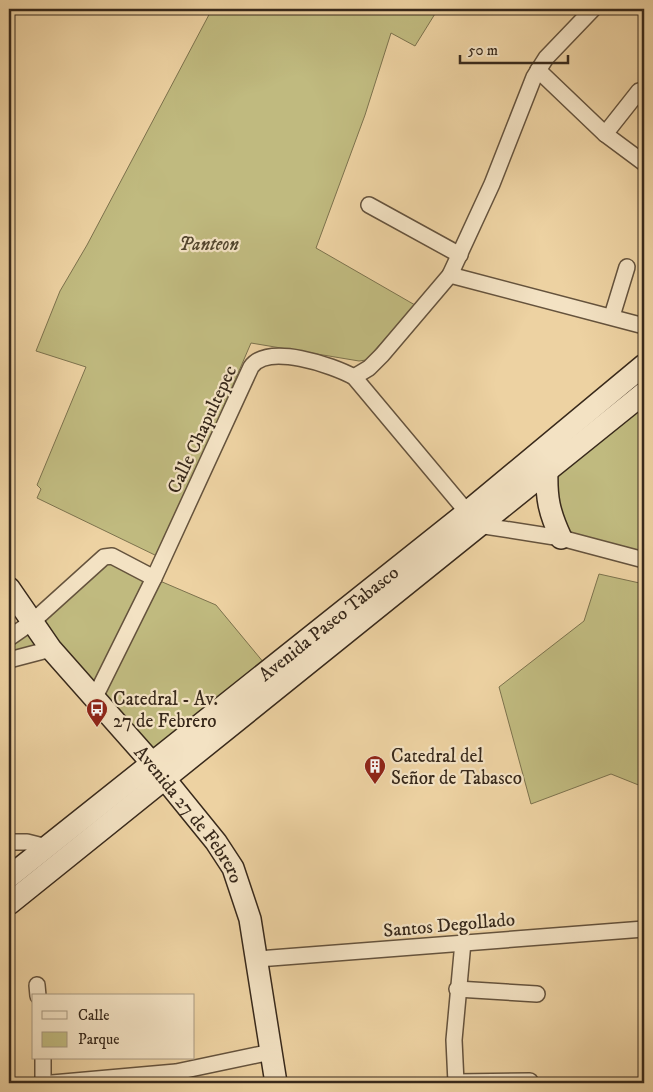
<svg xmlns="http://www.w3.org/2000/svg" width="653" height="1092" font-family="'IM FELL DW Pica',serif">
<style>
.green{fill:#c0ba7f;stroke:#7c724d}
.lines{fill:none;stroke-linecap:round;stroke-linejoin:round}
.street-casing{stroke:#65533d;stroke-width:18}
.secondary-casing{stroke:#38291b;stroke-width:24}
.street{stroke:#f3e2c3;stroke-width:15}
.secondary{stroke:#f3e2c3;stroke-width:21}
.labels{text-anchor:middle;stroke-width:4.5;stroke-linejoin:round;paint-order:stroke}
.park-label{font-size:19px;font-style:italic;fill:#53462f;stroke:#f3e2c3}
.street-label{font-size:19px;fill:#38291b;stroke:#f3e2c3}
.poi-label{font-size:19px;fill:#38291b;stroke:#f3e2c3;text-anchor:start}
</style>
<rect width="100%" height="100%" fill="#edd2a2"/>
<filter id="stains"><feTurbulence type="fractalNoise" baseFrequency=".004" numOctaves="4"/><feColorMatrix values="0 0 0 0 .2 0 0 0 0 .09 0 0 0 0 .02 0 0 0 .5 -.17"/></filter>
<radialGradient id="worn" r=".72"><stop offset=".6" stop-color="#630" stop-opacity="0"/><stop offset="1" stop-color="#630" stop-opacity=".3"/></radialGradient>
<g class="green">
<path d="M212 9H438L415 46 391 33 365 115 316 248 415 305 366 360 359 361 251 343 159 557 37 498 41 489 37 485 86 367 36 351 60 291 87 245Z"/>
<path d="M644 393V560L561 538 547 469Z"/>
<path d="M104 557 216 605 269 669 151 762 51 650 9 660V638Z"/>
<path d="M599 574 644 584V831L641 786 611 774 531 804 499 687 584 621Z"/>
</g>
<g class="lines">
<g class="street-casing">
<g id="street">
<path d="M538 70 605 134 644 163"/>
<path d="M605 134 639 91"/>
<path d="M369 205 460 255"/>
<path d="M450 275 644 326"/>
<path d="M612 316 627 267"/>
<path d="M354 377 369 368 382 355 450 275 492 184 534 77 546 58 593 9"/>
<path d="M9 638 32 622 104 557 112 556 154 578 251 367C268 343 332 365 354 377L478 525 561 538 644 560"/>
<path d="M9 660 51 649"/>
<path d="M94 699 154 578"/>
<path d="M9 842H27L47 847"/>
<path d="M258 959 644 929"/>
<path d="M37 985 38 996"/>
<path d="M457 989 537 994"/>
<path d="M43 1058V1083"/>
<path d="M456 1082 530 1081"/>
<path d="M52 1083 176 1072 271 1052"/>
<path d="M456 1083 454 1040 463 942"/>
</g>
</g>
<g class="secondary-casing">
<g id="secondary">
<path d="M547 469C546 498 549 512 561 538"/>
<path id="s1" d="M9 588 51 649 151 762 216 842 233 868 250 919 276 1083"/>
<path id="s2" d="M9 877 466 513 644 365"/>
<path d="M9 904 644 393"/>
</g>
</g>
<use href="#street" class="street"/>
<use href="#secondary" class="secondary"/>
</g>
<defs>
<g id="bus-pin" transform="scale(1.125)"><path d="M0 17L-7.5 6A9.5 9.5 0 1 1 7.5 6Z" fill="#8f2418" stroke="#f3e2c3"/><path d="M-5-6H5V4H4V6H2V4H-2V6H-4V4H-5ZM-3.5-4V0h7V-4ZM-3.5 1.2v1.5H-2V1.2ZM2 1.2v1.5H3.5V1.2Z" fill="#fff"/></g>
<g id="building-pin" transform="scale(1.125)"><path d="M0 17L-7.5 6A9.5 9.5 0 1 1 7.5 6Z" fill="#8f2418" stroke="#f3e2c3"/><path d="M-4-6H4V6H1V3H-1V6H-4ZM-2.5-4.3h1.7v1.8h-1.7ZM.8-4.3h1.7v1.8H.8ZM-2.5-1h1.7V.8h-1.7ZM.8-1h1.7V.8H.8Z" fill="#fff"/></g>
</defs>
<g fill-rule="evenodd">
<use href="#bus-pin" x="97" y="709"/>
<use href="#building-pin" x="375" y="766"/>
</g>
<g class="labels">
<g class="park-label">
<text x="209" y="250">Panteon</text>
</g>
<g class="street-label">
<text transform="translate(201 429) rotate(-65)" y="7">Calle Chapultepec</text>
<text dy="7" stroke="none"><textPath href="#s2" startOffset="408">Avenida Paseo Tabasco</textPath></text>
<text dy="7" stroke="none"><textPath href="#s1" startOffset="290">Avenida 27 de Febrero</textPath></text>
<text transform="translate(449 924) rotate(-5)" y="7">Santos Degollado</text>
</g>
<g class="poi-label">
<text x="113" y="705">Catedral - Av.<tspan x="113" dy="22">27 de Febrero</tspan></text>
<text x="391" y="762">Catedral del<tspan x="391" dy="22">Señor de Tabasco</tspan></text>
</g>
</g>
<rect width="653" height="1092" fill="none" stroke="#edd2a2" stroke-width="30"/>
<rect x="10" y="10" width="633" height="1072" fill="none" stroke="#38291b" stroke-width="2.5"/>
<rect x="15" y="15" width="623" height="1062" fill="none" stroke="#38291b"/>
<rect x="32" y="994" width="162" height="65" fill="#f3e2c3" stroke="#a89880"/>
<rect x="42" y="1011" width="25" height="8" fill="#f3e2c3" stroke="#a89880"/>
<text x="78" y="1020" font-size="15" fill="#38291b">Calle</text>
<rect x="42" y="1032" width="25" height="15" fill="#c0ba7f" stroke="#a89880"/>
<text x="78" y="1044" font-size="15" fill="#38291b">Parque</text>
<path d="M460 55v8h108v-8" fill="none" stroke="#38291b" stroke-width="2.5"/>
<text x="468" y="55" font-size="15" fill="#38291b" stroke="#f3e2c3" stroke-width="4" paint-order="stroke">50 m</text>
<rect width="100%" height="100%" filter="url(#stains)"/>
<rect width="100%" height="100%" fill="url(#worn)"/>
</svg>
